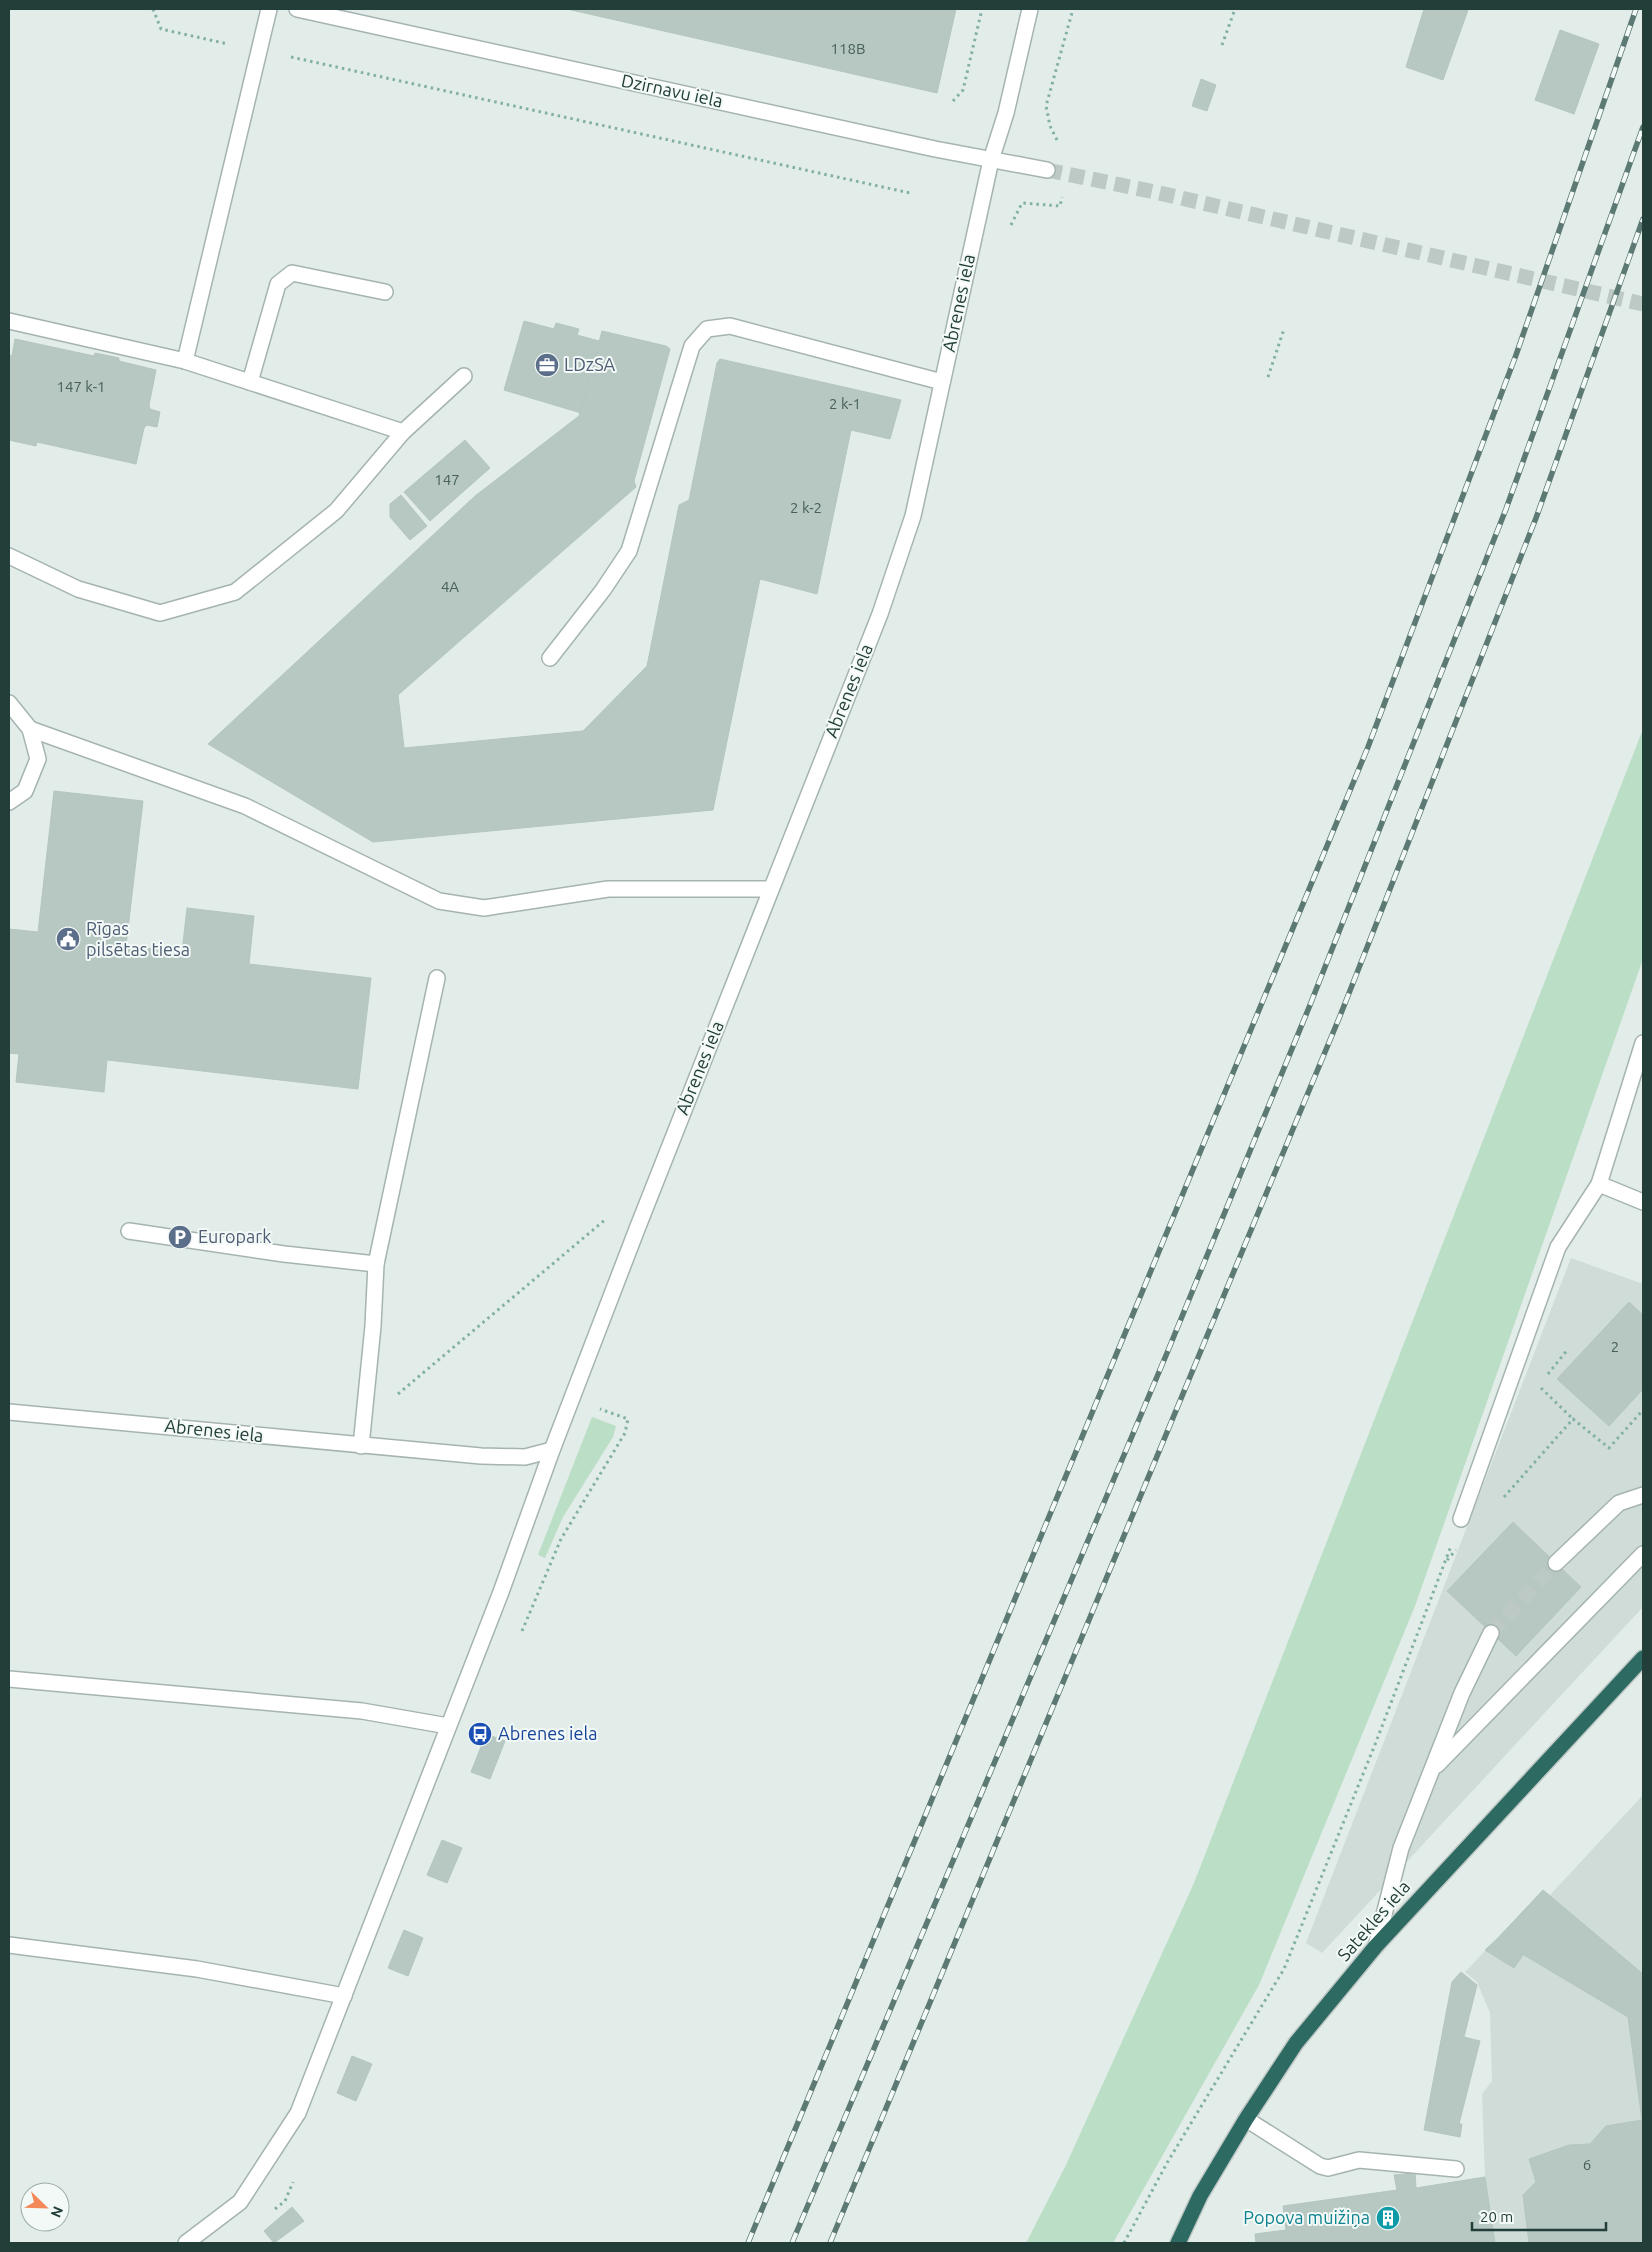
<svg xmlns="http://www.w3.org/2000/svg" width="1652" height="2252" font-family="Ubuntu,sans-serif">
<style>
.built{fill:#d0dcd8}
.green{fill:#bbdec6}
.building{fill:#b7c7c2;stroke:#b4c6c0}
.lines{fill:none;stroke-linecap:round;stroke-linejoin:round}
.minor-tunnel{stroke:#bcc9c5;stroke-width:15;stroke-dasharray:15 8;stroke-linecap:butt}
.minor-casing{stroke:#a5b4b0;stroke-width:18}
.highway-casing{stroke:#c1c9c7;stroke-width:18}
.path{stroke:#82b0a5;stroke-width:3;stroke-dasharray:2.5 4;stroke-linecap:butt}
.minor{stroke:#fff;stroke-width:15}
.highway{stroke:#2d6a62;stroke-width:15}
.rail-casing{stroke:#5c7973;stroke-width:5.5}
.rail{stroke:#f3f9f6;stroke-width:4;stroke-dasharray:11;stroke-linecap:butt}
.labels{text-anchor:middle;stroke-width:4;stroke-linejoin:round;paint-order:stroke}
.number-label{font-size:15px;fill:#47605a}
.street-label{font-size:18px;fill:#223e38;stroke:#f3f9f6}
.service-label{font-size:18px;fill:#4e5e75;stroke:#f3f9f6;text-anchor:start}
.transit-label{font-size:18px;fill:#164399;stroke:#f3f9f6;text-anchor:start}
.culture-label{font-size:18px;fill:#0d838f;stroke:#f3f9f6;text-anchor:end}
</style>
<rect width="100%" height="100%" fill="#e2ece8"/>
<g class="built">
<path d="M1571 1258 1643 1284V1607L1322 1953 1306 1943Z"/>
<path d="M1643 1795V2243H1495L1485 2177 1482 2094 1492 2081 1490 2013 1477 1982 1465 1972 1543 1890 1550 1895Z"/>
</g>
<g class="green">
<path d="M1643 729V959L1415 1606 1259 1985 1113 2243H1026L1066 2165 1194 1883Z"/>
<path d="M592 1417 616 1426 613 1437 563 1517 545 1558 538 1555Z"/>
</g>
<g class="building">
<path d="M567 9H956L937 93Z"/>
<path d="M1424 9 1468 10 1443 80 1406 67Z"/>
<path d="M1560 30 1599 44 1574 114 1535 100Z"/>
<path d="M1201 79 1216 85 1207 111 1192 106Z"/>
<path d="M524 321 554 329 556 323 579 329 577 335 599 341 581 413 504 390Z"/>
<path d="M602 331 666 346 670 349 634 481 636 487 398 695 404 748 583 731 647 666 679 505 689 500 717 363 720 359 901 400 890 439 851 430 817 594 760 579 713 810 373 842 208 744 475 496 579 416Z"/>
<path d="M15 339 94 356 95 353 119 358V361L156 370 149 405 150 409 160 412 157 427 147 425 144 428 136 464 37 442 36 446 9 440V355L12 356Z"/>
<path d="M465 440 490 468 430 521 404 492Z"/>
<path d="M401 495 427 526 410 540 390 517V504Z"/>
<path d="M54 791 143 801 126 946 182 952 187 908 254 916 249 964 371 978 358 1089 107 1060 104 1092 16 1082 19 1054 9 1053V929L38 932Z"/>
<path d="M1629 1302 1643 1315V1389L1609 1426 1557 1379Z"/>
<path d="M1513 1522 1581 1587 1516 1656 1447 1591Z"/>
<path d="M486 1734 505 1741 490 1779 471 1772Z"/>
<path d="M442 1840 462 1848 447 1883 427 1875Z"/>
<path d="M1543 1890 1643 1974V2091H1638L1628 2017 1497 1939Z"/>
<path d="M404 1930 423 1938 408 1976 388 1968Z"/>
<path d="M1497 1939 1523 1955 1514 1968 1485 1950Z"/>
<path d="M1461 1972 1477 1985 1464 2037 1480 2041 1459 2124H1462L1460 2137 1424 2130 1452 1982Z"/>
<path d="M352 2056 372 2064 356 2101 337 2093Z"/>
<path d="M1638 2091H1643V2243H1529L1523 2195 1536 2182 1529 2159 1569 2145 1590 2144 1606 2126 1642 2120Z"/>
<path d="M1415 2173 1416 2188 1485 2177 1495 2243H1256L1255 2234 1286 2230 1283 2206 1397 2190 1394 2175Z"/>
<path d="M292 2207 304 2221 274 2243 264 2231Z"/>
</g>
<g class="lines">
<g class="minor-tunnel">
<path d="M1047 170 1155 192 1643 304"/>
<path d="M1491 1633 1556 1563"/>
</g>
<g class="minor-casing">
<g id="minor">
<path d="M297 9 935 149 1047 170"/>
<path d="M9 321 185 361 403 432 336 511 235 592 160 613 78 589 9 556"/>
<path d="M185 361 269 9"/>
<path d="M250 382 278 284 292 273 385 292"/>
<path d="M403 432 464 376"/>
<path d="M550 658 603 590 629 551 692 346 707 329 730 326 942 382"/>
<path d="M9 703 30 729 38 759 25 791 9 802"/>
<path d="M30 729 245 806 439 901 484 908 608 889H771"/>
<path d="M1599 1184 1643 1202"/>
<path d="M129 1231 284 1254 376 1264 373 1326 361 1446"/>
<path d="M376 1264 437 978"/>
<path d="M9 1412 481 1456 525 1457 552 1450"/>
<path d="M1461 1519 1558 1247 1599 1184 1643 1043"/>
<path d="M1556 1563 1619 1503 1643 1495"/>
<path d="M9 1679 362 1711 448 1726"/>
<path d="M1437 1765 1643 1554"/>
<path d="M9 1945 197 1969 344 1996"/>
<path d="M1376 1946 1401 1848 1462 1693 1491 1633"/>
<path d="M1246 2119 1320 2166 1328 2168 1359 2160 1456 2169"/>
<path d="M186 2243 240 2202 298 2113 501 1592 552 1450 637 1229 880 614 913 516 991 160 1006 113 1030 9"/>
</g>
</g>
<g class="highway-casing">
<path id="highway" d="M1178 2243 1200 2196 1246 2119 1296 2043 1376 1946 1643 1658"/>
</g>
<g class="path">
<path d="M153 9 161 29 228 44"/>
<path d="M1222 45 1235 9"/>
<path d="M291 57 910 193"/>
<path d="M953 101 963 90 982 9"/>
<path d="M1057 140 1050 126 1046 106 1073 9"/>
<path d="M1011 225 1022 203 1060 206 1062 197"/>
<path d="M1268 377 1284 329"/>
<path d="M1548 1374 1568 1349"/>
<path d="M1541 1388 1573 1419"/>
<path d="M398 1394 606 1219"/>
<path d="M1504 1497 1573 1419 1609 1448 1643 1410"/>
<path d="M1447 1560 1456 1550"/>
<path d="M522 1631 561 1539 625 1433 628 1419 600 1409"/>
<path d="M275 2209 285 2201 293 2182"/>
<path d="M1124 2243 1167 2163 1284 1969 1376 1742 1451 1546"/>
</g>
<use href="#minor" class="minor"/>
<use href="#highway" class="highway"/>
<g class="rail-casing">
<g id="rail">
<path d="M748 2243 1368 747 1516 355 1636 9"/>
<path d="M792 2243 1167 1353 1310 1005 1506 509 1643 127"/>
<path d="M830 2243 1340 1016 1536 518 1643 219"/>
</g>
</g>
<use href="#rail" class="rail"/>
</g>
<defs>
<g id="office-disc" transform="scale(1.25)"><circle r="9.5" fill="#5c6f8a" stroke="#f3f9f6"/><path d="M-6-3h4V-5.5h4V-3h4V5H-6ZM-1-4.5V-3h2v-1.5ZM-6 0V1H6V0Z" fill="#fff"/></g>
<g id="civic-disc" transform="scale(1.25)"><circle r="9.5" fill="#5c6f8a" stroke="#f3f9f6"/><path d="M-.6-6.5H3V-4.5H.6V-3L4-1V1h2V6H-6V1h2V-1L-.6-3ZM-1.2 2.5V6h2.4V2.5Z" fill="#fff"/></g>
<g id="parking-disc" transform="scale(1.25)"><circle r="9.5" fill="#5c6f8a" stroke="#f3f9f6"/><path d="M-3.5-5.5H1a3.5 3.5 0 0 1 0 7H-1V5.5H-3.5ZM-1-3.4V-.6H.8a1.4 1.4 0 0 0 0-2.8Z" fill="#fff"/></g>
<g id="bus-disc" transform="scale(1.25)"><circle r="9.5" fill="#1a4fb4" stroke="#f3f9f6"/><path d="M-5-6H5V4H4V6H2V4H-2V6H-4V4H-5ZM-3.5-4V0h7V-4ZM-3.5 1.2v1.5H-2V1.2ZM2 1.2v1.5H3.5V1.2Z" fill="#fff"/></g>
<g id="building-disc" transform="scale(1.25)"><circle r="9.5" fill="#0f9aa8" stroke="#f3f9f6"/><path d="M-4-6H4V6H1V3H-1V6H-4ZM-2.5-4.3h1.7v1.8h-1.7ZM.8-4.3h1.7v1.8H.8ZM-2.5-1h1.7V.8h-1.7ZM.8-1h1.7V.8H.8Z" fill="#fff"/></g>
</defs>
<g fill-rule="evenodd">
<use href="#office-disc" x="547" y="365"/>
<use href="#civic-disc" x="68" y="939"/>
<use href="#parking-disc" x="180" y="1237"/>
<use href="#bus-disc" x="480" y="1734"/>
<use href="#building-disc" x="1388" y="2218"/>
</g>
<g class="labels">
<g class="number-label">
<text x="848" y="54">118B</text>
<text x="81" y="392">147 k-1</text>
<text x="845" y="409">2 k-1</text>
<text x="447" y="485">147</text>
<text x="806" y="513">2 k-2</text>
<text x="450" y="592">4A</text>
<text x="1615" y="1352">2</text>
<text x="1587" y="2170">6</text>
</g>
<g class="street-label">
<text transform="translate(672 91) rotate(12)" y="6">Dzirnavu iela</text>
<text transform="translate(959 303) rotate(-78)" y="6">Abrenes iela</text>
<text transform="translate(849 691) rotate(-68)" y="6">Abrenes iela</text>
<text transform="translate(700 1068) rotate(-68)" y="6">Abrenes iela</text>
<text transform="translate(214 1431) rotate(6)" y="6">Abrenes iela</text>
<text transform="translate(1374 1921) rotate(-49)" y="6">Satekles iela</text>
</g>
<g class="service-label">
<text x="564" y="371">LDzSA</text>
<text x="86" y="935">Rīgas<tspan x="86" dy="21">pilsētas tiesa</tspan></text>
<text x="198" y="1243">Europark</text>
</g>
<g class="transit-label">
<text x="498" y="1740">Abrenes iela</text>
</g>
<g class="culture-label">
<text x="1370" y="2224">Popova muižiņa</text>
</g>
</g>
<rect width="1652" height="2252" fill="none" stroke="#223e38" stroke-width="20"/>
<g transform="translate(45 2207) rotate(113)"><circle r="24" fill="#f3f9f6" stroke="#9faeaa"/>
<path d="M0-4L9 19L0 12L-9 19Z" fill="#f38959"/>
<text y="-8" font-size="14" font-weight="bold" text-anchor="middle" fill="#223e38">N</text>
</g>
<path d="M1472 2222v8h134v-8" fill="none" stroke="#223e38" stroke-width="2.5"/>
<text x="1480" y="2222" font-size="15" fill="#223e38" stroke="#f3f9f6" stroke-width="4" paint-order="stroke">20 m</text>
</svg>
